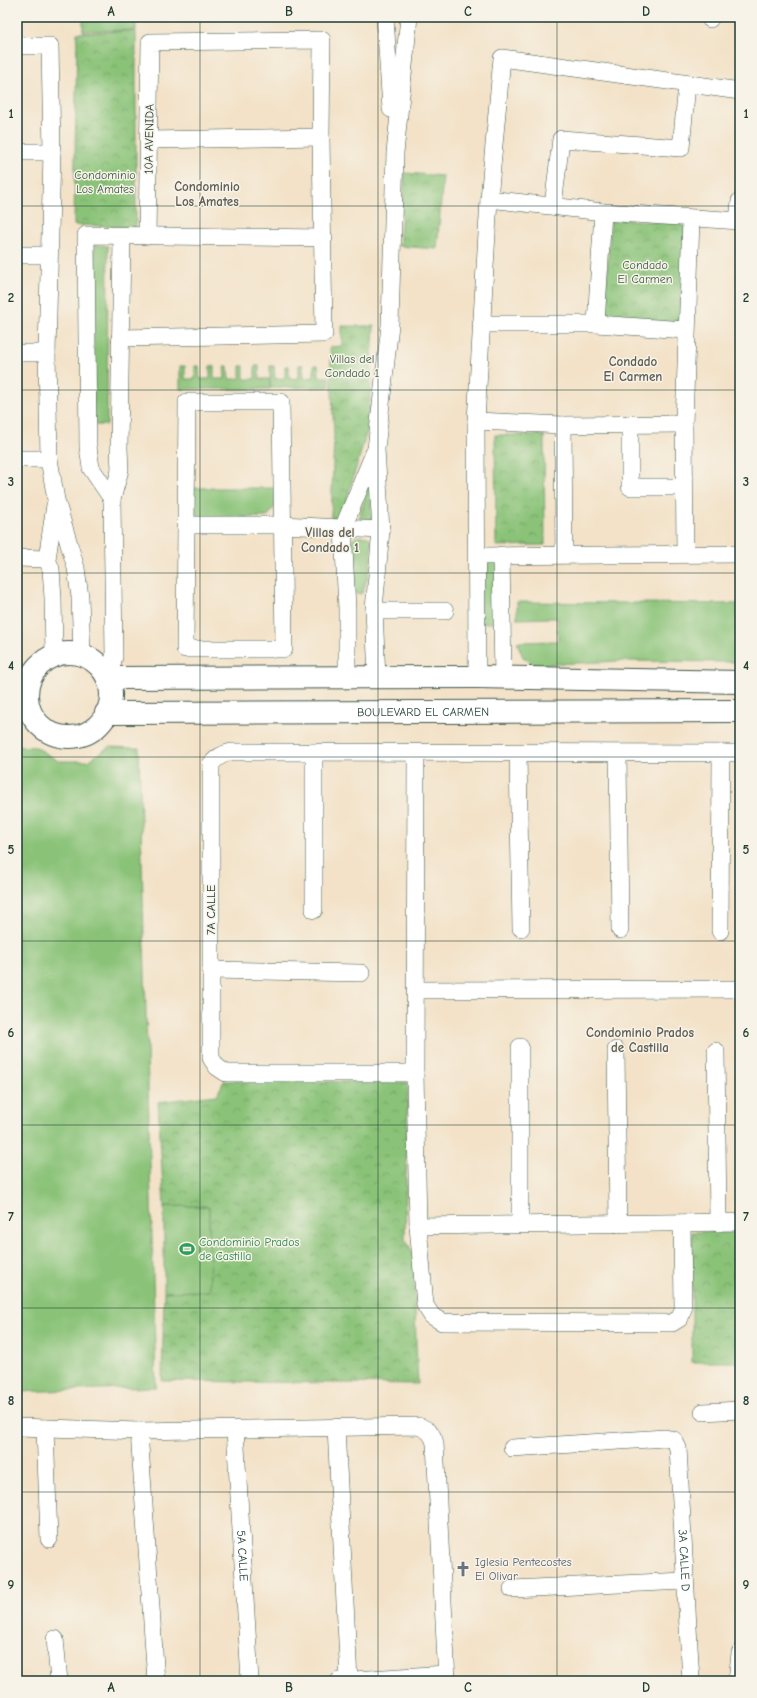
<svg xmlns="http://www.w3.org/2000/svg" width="757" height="1698" font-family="'Comic Neue',sans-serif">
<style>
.grass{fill:#8ac378;stroke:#548056}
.park{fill:url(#park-crowns);stroke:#548056}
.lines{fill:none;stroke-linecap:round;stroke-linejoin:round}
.street-casing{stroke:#3f564a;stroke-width:18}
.secondary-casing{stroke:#3f564a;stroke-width:24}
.street{stroke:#fff;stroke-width:17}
.secondary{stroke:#fff;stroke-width:22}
.grid{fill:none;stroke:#1f3d34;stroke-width:1;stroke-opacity:0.55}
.labels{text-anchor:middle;stroke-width:3;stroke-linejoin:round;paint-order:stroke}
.street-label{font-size:12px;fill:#1f3d34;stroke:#f7f3e8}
.park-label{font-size:12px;fill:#3a5e45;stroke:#f7f3e8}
.leisure-label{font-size:12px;fill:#27864d;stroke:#f7f3e8;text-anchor:start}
.worship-label{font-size:12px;fill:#5b616d;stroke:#f7f3e8;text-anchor:start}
.neighbourhood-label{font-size:13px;font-weight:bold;fill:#5e5d55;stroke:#f7f3e8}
.neatline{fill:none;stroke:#1f3d34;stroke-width:1.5}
.grid-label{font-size:13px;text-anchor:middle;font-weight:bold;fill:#1f3d34}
</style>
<defs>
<pattern id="park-crowns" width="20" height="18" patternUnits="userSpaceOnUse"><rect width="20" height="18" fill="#8ac378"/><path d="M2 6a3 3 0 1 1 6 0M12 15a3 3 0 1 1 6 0" fill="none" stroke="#70a063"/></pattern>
</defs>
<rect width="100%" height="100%" fill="#f7f3e8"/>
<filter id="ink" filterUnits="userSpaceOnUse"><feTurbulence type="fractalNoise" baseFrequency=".025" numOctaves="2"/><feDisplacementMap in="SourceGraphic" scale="8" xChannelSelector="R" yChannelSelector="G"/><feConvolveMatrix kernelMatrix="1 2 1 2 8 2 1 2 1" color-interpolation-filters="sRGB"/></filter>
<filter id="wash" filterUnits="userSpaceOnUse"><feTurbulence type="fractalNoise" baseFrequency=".012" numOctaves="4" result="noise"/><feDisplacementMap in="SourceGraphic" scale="16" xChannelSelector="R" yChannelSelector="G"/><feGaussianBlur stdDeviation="0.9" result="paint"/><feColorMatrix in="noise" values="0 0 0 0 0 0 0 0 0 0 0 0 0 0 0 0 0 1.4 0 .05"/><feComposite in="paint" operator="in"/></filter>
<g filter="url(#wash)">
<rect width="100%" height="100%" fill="#f3e2c8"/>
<g class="grass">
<path d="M83 17H136V30L83 31Z"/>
<path d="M94 245 108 246 107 425H93Z"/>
<path d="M299 365H303L304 378 314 377V365H318L319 377H329V387L270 388V366H274L275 379 285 378V366H289V379L299 378Z"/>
<path d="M180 366H185V379H195V366H199L200 379H210V366H214V379H225L224 366H228L229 379H240V366H244V379H255V366H259V379H269L270 389H180Z"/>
<path d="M370 478 372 520 359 519Z"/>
<path d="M195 488H275V507L267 517 199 518 196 516 193 489Z"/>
<path d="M361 536 368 537 371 539C372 560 370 573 362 593L358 594 354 593 351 542 355 537Z"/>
<path d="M501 555 502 623H477V556Z"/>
<path d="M517 602 740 604V662L620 661 535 665 523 657 517 642 558 641 557 618 517 619Z"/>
<path d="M17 746 36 747 58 761H88L109 747 139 748 156 1387 17 1392Z"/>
<path d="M164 1206H209L210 1291 164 1292Z"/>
</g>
<g class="park">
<path d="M136 31V227L74 225 77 33Z"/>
<path d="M405 173 443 176 437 249 399 246Z"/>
<path d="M611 219 686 224 679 324 604 318Z"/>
<path d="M342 326H374L368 428 341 519H331L334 436 330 347 342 346Z"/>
<path d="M495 435H544L545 545 496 546Z"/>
<path d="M224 1081 408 1082 405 1239 414 1254 416 1344 418 1384 162 1381 164 1292 210 1291 209 1206H164L158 1102 217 1095Z"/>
<rect x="692" y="1232" width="48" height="130"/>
</g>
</g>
<g filter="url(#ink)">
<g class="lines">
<g class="street-casing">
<g id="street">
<path d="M385 17 391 109"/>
<path d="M710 19V17"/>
<path d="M17 46H50L52 152 47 353 49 459 56 500 76 568 80 597 82 654"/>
<path d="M150 140 321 137"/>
<path d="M17 152H52"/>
<path d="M489 199 603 212 740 221"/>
<path d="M553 206 561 139 681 148 687 84"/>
<path d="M738 221 740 201"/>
<path d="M17 255H49"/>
<path d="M481 324H596L686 330"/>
<path d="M596 324 603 212"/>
<path d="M120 338 324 334 321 137 322 40 150 42 147 236"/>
<path d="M17 353H47"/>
<path d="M187 402H281L284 649H185Z"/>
<path d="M476 421 563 425 684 424"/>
<path d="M630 424V487H684"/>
<path d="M563 425 564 554"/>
<path d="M17 459H49"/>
<path d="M112 499 91 468 88 447 86 235 324 238"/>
<path d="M185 525H282L381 530"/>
<path d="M685 553 684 424 691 219"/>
<path d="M501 555 503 678"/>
<path d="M477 556 740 554"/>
<path d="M17 558 47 559"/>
<path d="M374 611H445"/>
<path d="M54 655 53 598 51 569 47 559 55 505"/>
<path d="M347 677V609L343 528 374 453"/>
<path d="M477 677 476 421 489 199 502 58 740 91"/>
<path d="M108 678 114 657 112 499 120 470 119 449 122 236"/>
<path d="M377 679 374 609 381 530 376 449 390 325 395 153 409 17"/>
<path d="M416 753 415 1073 418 1226 425 1305 432 1316 442 1322 672 1323 680 1318 683 1309 682 1223"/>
<path d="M518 753 521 928"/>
<path d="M618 754 620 930"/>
<path d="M314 910V752"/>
<path d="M720 931 721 753"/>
<path d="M211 970 361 973"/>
<path d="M417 990 740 989"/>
<path d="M520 1047V1224"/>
<path d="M616 1050 618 1224"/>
<path d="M716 1051 718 1223"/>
<path d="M415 1073H226L217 1067 211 1058V764C217 757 222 754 231 752L740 753"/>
<path d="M418 1226 740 1222"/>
<path d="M703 1412 740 1410"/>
<path d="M17 1427 139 1431 418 1426C428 1429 432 1433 435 1443L447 1681"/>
<path d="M45 1428 49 1539"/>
<path d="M336 1428 349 1680"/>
<path id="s1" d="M235 1430 250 1681"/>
<path d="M139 1431 156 1681"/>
<path id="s2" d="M512 1448 665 1438 674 1440 678 1448 691 1681"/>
<path d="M512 1589 685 1581"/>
<path d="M55 1639 59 1681"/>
<path d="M339 1681 446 1674"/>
<path d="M737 1681 740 1653"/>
</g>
</g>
<g class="secondary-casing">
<g id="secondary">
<circle cx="69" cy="695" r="42"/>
<path d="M108 678 477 677 740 682"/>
<path id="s3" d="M106 713 740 711"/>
</g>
</g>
<use href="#street" class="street"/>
<use href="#secondary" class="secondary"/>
</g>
</g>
<path class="grid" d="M200 17V1681M378 17V1681M557 17V1681M17 206H740M17 390H740M17 573H740M17 757H740M17 941H740M17 1125H740M17 1308H740M17 1492H740"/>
<defs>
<g id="stadium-bare" transform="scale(1.2)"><path d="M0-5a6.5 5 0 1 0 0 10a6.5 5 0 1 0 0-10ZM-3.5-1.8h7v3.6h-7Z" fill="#2e9e5b" stroke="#f7f3e8" stroke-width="2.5" paint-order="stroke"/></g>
<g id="church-bare" transform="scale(1.2)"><path d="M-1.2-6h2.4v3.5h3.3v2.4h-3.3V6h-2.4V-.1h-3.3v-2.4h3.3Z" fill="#6b7280" stroke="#f7f3e8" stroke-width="2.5" paint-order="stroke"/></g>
</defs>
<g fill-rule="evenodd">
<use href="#stadium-bare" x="187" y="1249"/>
<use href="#church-bare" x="463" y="1569"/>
</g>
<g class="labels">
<g class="street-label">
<text transform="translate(149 139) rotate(-89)" y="4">10A AVENIDA</text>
<text dy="4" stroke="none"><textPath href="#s3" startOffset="317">BOULEVARD EL CARMEN</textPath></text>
<text transform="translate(211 910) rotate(-90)" y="4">7A CALLE</text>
<text dy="4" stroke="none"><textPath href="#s1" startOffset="126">5A CALLE</textPath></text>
<text dy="4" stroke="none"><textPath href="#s2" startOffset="284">3A CALLE D</textPath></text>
</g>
<g class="park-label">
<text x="105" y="179">Condominio<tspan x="105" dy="14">Los Amates</tspan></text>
<text x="645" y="269">Condado<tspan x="645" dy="14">El Carmen</tspan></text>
<text x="352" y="363">Villas del<tspan x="352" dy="14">Condado 1</tspan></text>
</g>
<g class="leisure-label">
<text x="199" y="1246">Condominio Prados<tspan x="199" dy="14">de Castilla</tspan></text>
</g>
<g class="worship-label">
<text x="475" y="1566">Iglesia Pentecostes<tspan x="475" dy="14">El Olivar</tspan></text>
</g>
<g class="neighbourhood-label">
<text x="207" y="191">Condominio<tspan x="207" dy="15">Los Amates</tspan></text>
<text x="633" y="366">Condado<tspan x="633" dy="15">El Carmen</tspan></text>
<text x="330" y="537">Villas del<tspan x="330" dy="15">Condado 1</tspan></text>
<text x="640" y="1037">Condominio Prados<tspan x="640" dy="15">de Castilla</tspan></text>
</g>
</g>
<rect width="757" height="1698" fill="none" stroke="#f7f3e8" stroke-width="44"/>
<rect x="22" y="22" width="713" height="1654" class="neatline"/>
<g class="grid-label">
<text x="111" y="16">A</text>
<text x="289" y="16">B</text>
<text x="468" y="16">C</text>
<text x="646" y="16">D</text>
<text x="11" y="118">1</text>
<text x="746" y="118">1</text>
<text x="11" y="302">2</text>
<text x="746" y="302">2</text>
<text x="11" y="486">3</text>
<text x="746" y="486">3</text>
<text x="11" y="670">4</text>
<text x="746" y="670">4</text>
<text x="11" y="854">5</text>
<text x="746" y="854">5</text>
<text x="11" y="1037">6</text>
<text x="746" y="1037">6</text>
<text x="11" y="1221">7</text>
<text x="746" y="1221">7</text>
<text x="11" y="1405">8</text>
<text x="746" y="1405">8</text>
<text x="11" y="1589">9</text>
<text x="746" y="1589">9</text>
<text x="111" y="1692">A</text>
<text x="289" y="1692">B</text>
<text x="468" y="1692">C</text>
<text x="646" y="1692">D</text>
</g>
</svg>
